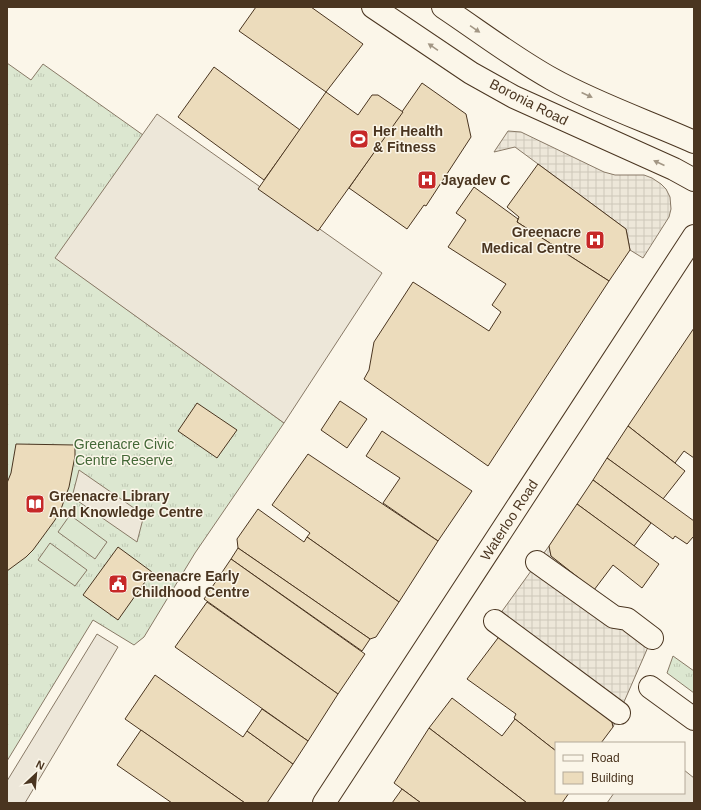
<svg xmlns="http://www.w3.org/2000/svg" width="701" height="810" font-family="Helvetica,sans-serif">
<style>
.grass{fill:url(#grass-tufts);stroke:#887966}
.garden{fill:#dce7d0;stroke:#887966}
.parking{fill:#ede7d9;stroke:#887966}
.plaza{fill:url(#plaza-grid);stroke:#887966}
.building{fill:#ecdcbc;stroke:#4a3520}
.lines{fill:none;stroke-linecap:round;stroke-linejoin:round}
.minor-casing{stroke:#4a3520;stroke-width:24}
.major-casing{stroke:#4a3520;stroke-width:24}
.minor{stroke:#fbf6e9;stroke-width:22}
.major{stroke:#fbf6e9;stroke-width:22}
.oneway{fill:#a29684}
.labels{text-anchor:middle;stroke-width:3;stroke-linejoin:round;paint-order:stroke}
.street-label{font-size:14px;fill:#4a3520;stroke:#fbf6e9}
.poi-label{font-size:14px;font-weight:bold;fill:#4a3520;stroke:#fbf6e9;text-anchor:start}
.park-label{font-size:14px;fill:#436837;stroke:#fbf6e9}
</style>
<defs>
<pattern id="grass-tufts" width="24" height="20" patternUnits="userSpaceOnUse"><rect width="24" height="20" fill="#dce7d0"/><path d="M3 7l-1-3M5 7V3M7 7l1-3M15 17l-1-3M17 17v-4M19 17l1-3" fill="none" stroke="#bec7b2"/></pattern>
<pattern id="plaza-grid" width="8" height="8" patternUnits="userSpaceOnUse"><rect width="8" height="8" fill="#ede7d9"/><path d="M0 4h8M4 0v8" fill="none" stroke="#cdc7ba"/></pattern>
</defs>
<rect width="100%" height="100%" fill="#fbf6e9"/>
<g class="grass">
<path d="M7 63 31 80 43 64 143 135 56 258 284 423 195 553 144 637 134 645 93 620 7 761Z"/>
<path d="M673 656 694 671V693L667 673Z"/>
</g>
<g class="garden">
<path d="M70 515 107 542 95 559 58 532Z"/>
<path d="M50 543 87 570 75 586 38 560Z"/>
</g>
<g class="parking">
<path d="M157 114 382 273 284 423 55 258Z"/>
<path d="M79 470 144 515 137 542 72 497Z"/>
<path d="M97 634 118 647 25 803H9L7 802V781Z"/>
<path d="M684 770 694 778V803H607L614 793H684Z"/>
</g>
<g class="plaza">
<path d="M508 131 521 132 604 172 615 175H644L652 178 661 184 666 189 670 197 671 209 669 217 643 258 630 250 626 229 515 147 494 152Z"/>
<path d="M549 546 551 556 648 631 652 638 613 727 611 718 495 621Z"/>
</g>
<g class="building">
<path d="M256 7H311L363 44 326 92 239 31Z"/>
<path d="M214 67 300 130 264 180 178 117Z"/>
<path d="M422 83 466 114 471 137 426 206 424 205 407 229 349 188Z"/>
<path d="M326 92 358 115 372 95H378L403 112 318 231 258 189Z"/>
<path d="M538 164 626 229 630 250 609 281 517 222 519 217 507 207Z"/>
<path d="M474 187 518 219 517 222 609 281 488 466 364 379 369 370 374 342 413 282 489 331 501 312 492 305 506 284 448 247 466 220 456 213Z"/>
<path d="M694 328V458L684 451 675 463 628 426Z"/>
<path d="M340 401 367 419 347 448 321 430Z"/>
<path d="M197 403 237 430 217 458 178 431Z"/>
<path d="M628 426 685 471 663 499 607 458Z"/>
<path d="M382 431 472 491 438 541 383 503 400 478 366 456Z"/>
<path d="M16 444 75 445V456L69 487 61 509 55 520 33 550 26 557 7 571V483L11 473Z"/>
<path d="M308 454 438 541 399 602 307 537 310 533 272 505Z"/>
<path d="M607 458 694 521V538L693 537 687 544 675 536 673 539 593 480Z"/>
<path d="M593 480 651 523 634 546 577 504Z"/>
<path d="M577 504 659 564 642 588 613 565 594 590 551 556 549 546Z"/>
<path d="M258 509 304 542 307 537 399 602 376 637 370 639 238 548 237 539Z"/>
<path d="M118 547 152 572 118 620 83 595Z"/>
<path d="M238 548 370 639 362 651 231 559Z"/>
<path d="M231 559 365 654 338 694 204 599Z"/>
<path d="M207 602 338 694 308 741 175 647Z"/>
<path d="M501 634 611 718 613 727 601 743H556V751L515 719 514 718 516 714 467 679Z"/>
<path d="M155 675 243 737 247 731 293 764 267 803H245L125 719Z"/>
<path d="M452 698 502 736 515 719 556 751V793H569L562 803H527L429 728Z"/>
<path d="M262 709 308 741 293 764 247 731Z"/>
<path d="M429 728 527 803H421L402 789 394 783Z"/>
<path d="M141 730 191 765 245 803H172L117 765Z"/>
<path d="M402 789 421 803H392Z"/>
</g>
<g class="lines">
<g class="minor-casing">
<g id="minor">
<path d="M537 562 614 617 627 619 652 638"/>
<path d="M495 621 619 713"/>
<path d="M650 687 694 719"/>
</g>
</g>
<g class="major-casing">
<g id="major">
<path d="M373 7 471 73 514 97 674 169 694 180"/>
<path d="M443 7C479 31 514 58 552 79 597 104 647 121 694 142"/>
<path d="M324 803 694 236"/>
</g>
</g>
<use href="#minor" class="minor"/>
<use href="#major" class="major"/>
</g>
<defs><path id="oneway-solid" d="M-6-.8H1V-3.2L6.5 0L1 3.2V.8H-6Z"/></defs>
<g class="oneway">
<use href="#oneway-solid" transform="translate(475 29) rotate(34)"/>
<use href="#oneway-solid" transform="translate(433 47) rotate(-146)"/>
<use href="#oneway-solid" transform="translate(587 95) rotate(25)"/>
<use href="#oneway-solid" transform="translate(659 163) rotate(-156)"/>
</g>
<defs>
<g id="stadium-square" transform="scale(1)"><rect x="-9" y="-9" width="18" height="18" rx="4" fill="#c62828" stroke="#fbf6e9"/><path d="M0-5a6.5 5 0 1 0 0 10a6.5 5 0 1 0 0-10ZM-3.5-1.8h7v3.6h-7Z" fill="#fff"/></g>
<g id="hospital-square" transform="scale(1)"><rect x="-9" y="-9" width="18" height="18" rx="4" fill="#c62828" stroke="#fbf6e9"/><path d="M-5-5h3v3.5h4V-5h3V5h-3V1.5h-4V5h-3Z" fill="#fff"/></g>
<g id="library-square" transform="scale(1)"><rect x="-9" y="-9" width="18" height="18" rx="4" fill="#c62828" stroke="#fbf6e9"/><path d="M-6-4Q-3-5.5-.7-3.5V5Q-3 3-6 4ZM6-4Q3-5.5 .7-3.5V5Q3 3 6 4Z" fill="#fff"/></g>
<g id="civic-square" transform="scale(1)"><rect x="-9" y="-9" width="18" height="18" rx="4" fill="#c62828" stroke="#fbf6e9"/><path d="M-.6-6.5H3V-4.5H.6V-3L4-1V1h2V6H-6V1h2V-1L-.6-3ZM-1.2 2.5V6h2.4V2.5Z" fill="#fff"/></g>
</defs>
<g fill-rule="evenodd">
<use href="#stadium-square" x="359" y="139"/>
<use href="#hospital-square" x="427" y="180"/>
<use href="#hospital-square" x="595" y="240"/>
<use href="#library-square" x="35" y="504"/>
<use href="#civic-square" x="118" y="584"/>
</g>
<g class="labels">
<g class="street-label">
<text transform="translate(529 102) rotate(27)" y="5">Boronia Road</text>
<text transform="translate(509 520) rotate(-57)" y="5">Waterloo Road</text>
</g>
<g class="poi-label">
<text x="373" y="136">Her Health<tspan x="373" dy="16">&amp; Fitness</tspan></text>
<text x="441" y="185">Jayadev C</text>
<text x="581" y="237" text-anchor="end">Greenacre<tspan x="581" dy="16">Medical Centre</tspan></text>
<text x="49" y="501">Greenacre Library<tspan x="49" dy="16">And Knowledge Centre</tspan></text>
<text x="132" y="581">Greenacre Early<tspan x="132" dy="16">Childhood Centre</tspan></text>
</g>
<g class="park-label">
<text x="124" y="449">Greenacre Civic<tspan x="124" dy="16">Centre Reserve</tspan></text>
</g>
</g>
<rect width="701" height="810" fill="none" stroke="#4a3520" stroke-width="16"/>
<rect x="555" y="742" width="130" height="52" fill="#fbf6e9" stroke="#b4a999"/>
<rect x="563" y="755" width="20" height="6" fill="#fbf6e9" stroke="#b4a999"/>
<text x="591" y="762" font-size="12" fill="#4a3520">Road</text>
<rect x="563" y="772" width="20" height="12" fill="#ecdcbc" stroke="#b4a999"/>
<text x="591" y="782" font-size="12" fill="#4a3520">Building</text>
<g transform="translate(36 774) rotate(26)" stroke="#fbf6e9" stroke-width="3" paint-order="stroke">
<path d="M0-3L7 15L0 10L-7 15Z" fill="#4a3520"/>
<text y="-6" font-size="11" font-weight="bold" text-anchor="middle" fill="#4a3520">N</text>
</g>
</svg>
